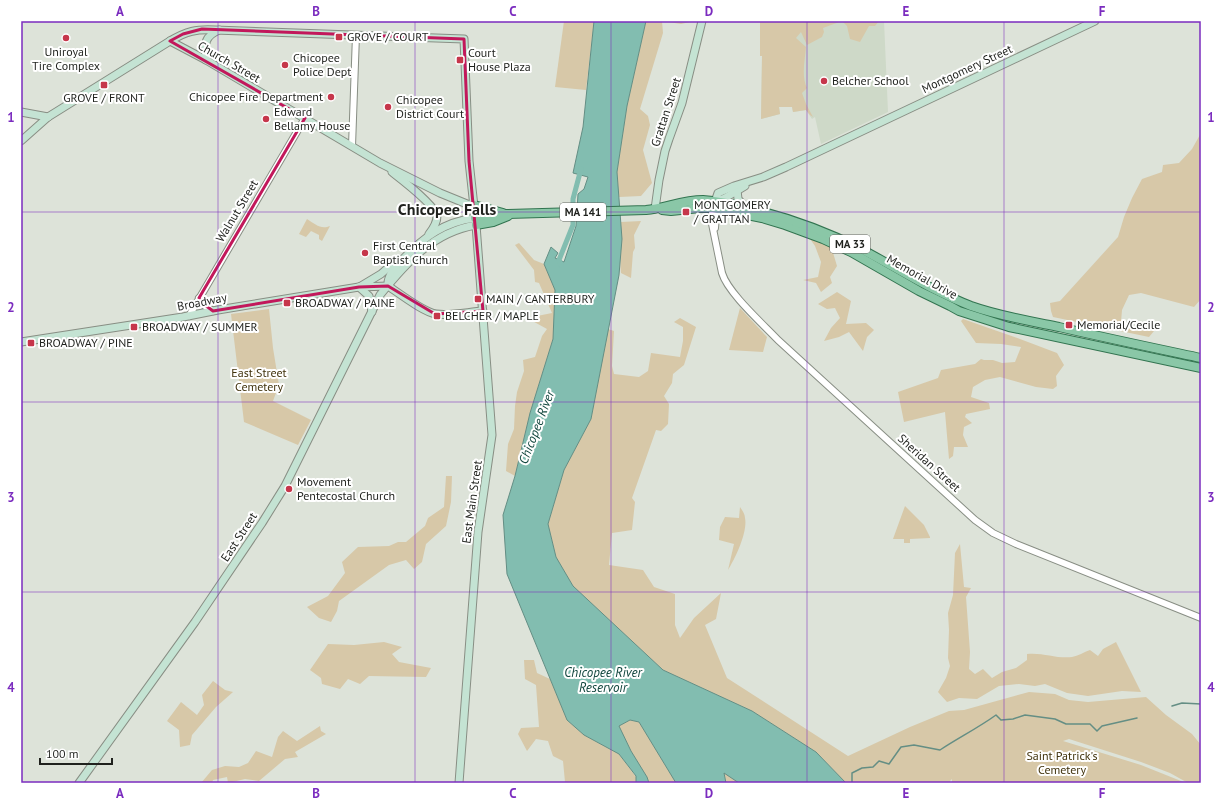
<svg xmlns="http://www.w3.org/2000/svg" width="1222" height="804" font-family="'PT Sans',sans-serif">
<style>
.built{fill:#ced9c8}
.green{fill:#d7c8a8}
.water{fill:#82bdb0;stroke:#648e84}
.lines{fill:none;stroke-linecap:round;stroke-linejoin:round}
.stream{stroke:#648e84;stroke-width:1.5}
.canal{stroke:#82bdb0;stroke-width:5}
.tertiary-casing{stroke:#888e84;stroke-width:8}
.secondary-casing{stroke:#888e84;stroke-width:9}
.primary-casing{stroke:#327450;stroke-width:10}
.tertiary{stroke:#fff;stroke-width:6}
.secondary{stroke:#c4e3d3;stroke-width:7}
.primary{stroke:#8ac7a7;stroke-width:8}
.marked{fill:none;stroke:#c2185b;stroke-width:3;stroke-linejoin:round}
.grid{fill:none;stroke:#7b2cbf;stroke-width:1;stroke-opacity:0.55}
.poi-dot{fill:#c6364b;stroke:#fff;stroke-width:1.5}
.labels{text-anchor:middle;stroke-width:4;stroke-linejoin:round;paint-order:stroke}
.shield{fill:#fff;stroke:#626461;stroke-width:1}
.shield-label{font-size:11px;font-weight:bold;fill:#1f211d}
.poi-label{font-size:12px;fill:#1f211d;stroke:#fff;text-anchor:start}
.street-label{font-size:12px;fill:#1f211d;stroke:#fff}
.park-label{font-size:12px;fill:#40320c;stroke:#fff}
.water-label{font-size:13px;font-style:italic;fill:#12473e;stroke:#fff}
.district-label{font-size:16px;font-weight:bold;fill:#1f211d;stroke:#fff}
.neatline{fill:none;stroke:#7b2cbf;stroke-width:1.5}
.grid-label{font-size:13px;text-anchor:middle;font-weight:bold;fill:#7b2cbf}
</style>
<rect width="100%" height="100%" fill="#dde3d9"/>
<path class="built" d="M760 21H884L888 112 821 144 815 117 812 119 806 110 793 112 792 107H779L780 114 761 119 762 56H760Z"/>
<g class="green">
<path d="M564 21H594L586 90 555 87Z"/>
<path d="M646 21H694L681 24 662 21 663 33 640 109 648 116 650 125 643 150 652 183 641 196 619 197 617 172 627 106Z"/>
<path d="M760 21H879L875 26H869L860 42 850 39 847 26 842 21 823 28 824 32 822 37 807 45 801 32 796 38 806 47C805 60 801 76 807 88L802 93 806 104 813 117 810 115 806 110 793 112 792 107H779L780 114 761 119 762 56H760Z"/>
<path d="M1201 133V299L1194 307 1141 293 1129 295 1122 310 1121 322 1126 326 1154 331 1149 337 1053 317 1051 311 1050 303 1060 301 1118 237 1124 217 1132 198 1142 179 1162 172 1163 165 1179 163 1192 149Z"/>
<path d="M307 219C315 224 321 230 330 226L322 241 319 239V235L311 231 306 237 299 234Z"/>
<path d="M641 221 634 235 635 248 633 252 631 278 621 273C619 256 622 239 621 222Z"/>
<path d="M808 236 831 246 837 266 830 277 832 283 821 292 816 283 803 280 818 277 821 262 815 246Z"/>
<path d="M519 243 534 260 544 264 555 290 553 339 530 413 515 476 506 471 508 444 514 429 515 406 517 392 524 371 523 360 535 357 542 336 547 329 527 318 552 313 539 283 535 282 534 270 515 245Z"/>
<path d="M837 292 851 301 846 324 866 323 874 330 867 337 863 351 849 332 839 337 824 341 831 328 840 318 835 308 827 309 818 304Z"/>
<path d="M740 308 767 337 763 352 729 350Z"/>
<path d="M269 309 273 348 279 385 273 401 311 420 298 445 244 422 231 314Z"/>
<path d="M680 318 696 327 684 365 673 374 672 383 664 396 669 404 668 424 661 431 656 430 632 498 635 502 632 530 612 533 609 565 643 570 654 587 675 594V625L680 638 694 618 721 593 716 619 705 625 727 678 848 756 910 727 949 711 964 710 1029 692 1055 694 1069 700 1088 702 1146 697 1166 715 1192 734 1201 745V783H1188L1170 773 1141 762 1069 739 1063 741 1141 765 1186 783H952V779L950 781V783H846L816 752 752 711 663 670 573 586 556 557 548 524 564 470 591 419 608 329 614 331 612 366 614 374 639 377 648 371 651 353 680 357 683 341V327L674 322Z"/>
<path d="M963 319 1020 339 1057 353 1064 365 1056 376 1057 386 1053 389 1036 387 1000 377 985 380 973 387 971 397 989 403 990 409 966 414 965 417 972 423 964 427 963 435 968 447H954L953 456 949 459 945 412 904 422 898 392 938 378 941 370 975 364 981 359 984 360H993L1002 363 1015 362 1021 347 1001 344 976 343 961 321Z"/>
<path d="M446 476H452L451 502 446 526 426 544 422 562 414 569 406 560 389 565 339 601 337 611 331 622 319 618 307 607 328 596 345 573 342 562 358 547 389 546 398 542H406L425 526 428 518 444 507Z"/>
<path d="M905 506 924 525 930 537V538L910 539V543H904V539H893Z"/>
<path d="M740 507C742 510 745 514 745 518 748 532 735 559 728 570L734 544 719 540 720 527 725 517 739 518Z"/>
<path d="M960 544 964 587 971 588 966 597 970 652 969 669 975 674 983 669 992 678 1002 672 1016 668 1027 660V654C1042 652 1057 659 1072 657 1078 656 1084 652 1090 650L1098 656 1103 649 1116 642 1141 692 1122 691 1088 696 1067 693 1045 684 1035 686 1019 684 999 686 977 699 959 698 947 702 938 692 946 678 950 666 948 658 949 630 948 613 953 595 955 553Z"/>
<path d="M384 642 402 647 392 654 399 662 431 668 426 677 369 676 360 684 348 679 340 689 322 684 321 678 310 670 328 644 354 645Z"/>
<path d="M524 660H534L537 673 550 679 567 720 584 735 619 754 636 777V783H567L565 782 563 761 553 756 548 741 536 739 527 751 518 734 521 728 539 727 536 685 525 679Z"/>
<path d="M213 681 225 690 233 692 216 707 192 735 190 745 180 747 179 730 167 721 181 702 197 715 204 705 202 695Z"/>
<path d="M630 720 639 722 676 783H649L647 777 631 751 619 726Z"/>
<path d="M320 726 321 731 326 734 295 752 298 757 285 759 259 781 245 779 228 783 227 777 213 780 212 783H201L212 770 225 766 239 767 248 763 256 751 272 757 278 737 283 731 297 741Z"/>
<path d="M724 772 739 783H726Z"/>
</g>
<path class="water" d="M594 21H646L627 106 617 172 622 239 619 275 591 419 564 470 548 524 556 557 573 586 663 670 752 711 816 752 846 783H739L724 773 726 783H676L639 722 630 720 619 726 631 751 647 777 649 783H636V776L619 754 584 735 567 720 507 574 503 515 515 476 530 413 553 339 555 290 544 264 551 247 558 253 555 258 564 262 576 226 578 194 584 189 588 177 573 173 583 127Z"/>
<g class="lines">
<g class="stream">
<path d="M1172 706 1182 703 1201 704"/>
<path d="M852 783V773L862 768 873 767 879 761 889 764 901 747 914 745 940 750C958 738 978 728 996 715L1001 720 1013 719 1025 715 1055 719 1066 724H1090L1097 731 1102 726 1137 718"/>
</g>
<path class="canal" d="M561 265 559 260 573 225V199L581 169"/>
<g class="tertiary-casing">
<g id="tertiary">
<path d="M352 146 356 35"/>
<path d="M713 208 711 219 722 273C728 293 763 324 778 340L975 520 993 533 1016 544 1201 618"/>
<path d="M713 208 716 215 715 228"/>
<path d="M199 298 205 306 213 311"/>
<path d="M189 316 305 118"/>
</g>
</g>
<g class="secondary-casing">
<g id="secondary">
<path d="M170 41 206 60 380 163 440 193 467 204 474 205"/>
<path d="M206 60C205 45 203 37 219 30"/>
<path d="M21 112 48 117"/>
<path d="M21 141 48 117 170 41C187 31 196 29 215 30L464 39 469 161 476 225 492 435 478 532 459 783"/>
<path d="M392 172C401 179 435 205 437 216 437 223 433 229 429 234"/>
<path d="M737 190 738 199 745 207"/>
<path d="M715 202 725 198 745 186"/>
<path d="M714 205 718 193 734 186 763 177 786 167 1095 21"/>
<path d="M655 209 659 180 665 151 669 139 682 103 702 21"/>
<path d="M361 286 381 274 398 259"/>
<path d="M388 286C387 275 396 267 403 259 424 237 444 222 475 218"/>
<path d="M388 286C399 293 423 312 436 314 451 316 468 312 483 311"/>
<path d="M359 287 369 296 372 312"/>
<path d="M21 342 183 317 218 310 359 287 388 286"/>
<path d="M79 783 195 622 262 523 285 486 380 295C406 263 433 232 476 225"/>
</g>
</g>
<g class="primary-casing">
<g id="primary">
<path d="M474 205 503 213"/>
<path d="M662 210 671 211 700 208H713L762 218 785 225 823 239 851 252 919 291 950 306 959 311 1009 327 1201 368"/>
<path d="M475 218 506 214 646 210C665 208 683 200 703 200 720 201 739 205 756 210 792 219 827 232 861 249 897 268 932 291 971 306 999 316 1029 321 1059 327 1106 338 1154 348 1201 358"/>
<path d="M476 225 493 222 508 216"/>
</g>
</g>
<use href="#tertiary" class="tertiary"/>
<use href="#secondary" class="secondary"/>
<use href="#primary" class="primary"/>
</g>
<path class="marked" d="M202 29 464 39 469 161 483 311 435 314 388 286 359 287 213 311 201 302 199 298 305 118 170 41 183 34Z"/>
<path class="grid" d="M218 21V783M415 21V783M611 21V783M807 21V783M1004 21V783M21 212H1201M21 402H1201M21 592H1201"/>
<g class="poi-dot">
<rect x="335" y="33" width="8" height="8" rx="2"/>
<circle cx="66" cy="38" r="4"/>
<rect x="456" y="56" width="8" height="8" rx="2"/>
<circle cx="285" cy="65" r="4"/>
<circle cx="824" cy="81" r="4"/>
<rect x="100" y="81" width="8" height="8" rx="2"/>
<circle cx="331" cy="97" r="4"/>
<circle cx="388" cy="107" r="4"/>
<circle cx="266" cy="119" r="4"/>
<rect x="682" y="208" width="8" height="8" rx="2"/>
<circle cx="365" cy="253" r="4"/>
<rect x="474" y="295" width="8" height="8" rx="2"/>
<rect x="283" y="299" width="8" height="8" rx="2"/>
<rect x="433" y="312" width="8" height="8" rx="2"/>
<rect x="1065" y="321" width="8" height="8" rx="2"/>
<rect x="130" y="323" width="8" height="8" rx="2"/>
<rect x="27" y="339" width="8" height="8" rx="2"/>
<circle cx="289" cy="489" r="4"/>
</g>
<g class="labels">
<g class="shield">
<rect x="560" y="203" width="46" height="18" rx="3"/>
<rect x="830" y="235" width="40" height="18" rx="3"/>
</g>
<g class="shield-label">
<text x="583" y="216">MA 141</text>
<text x="850" y="248">MA 33</text>
</g>
<g class="poi-label">
<text x="347" y="41">GROVE / COURT</text>
<text x="66" y="56" text-anchor="middle">Uniroyal<tspan x="66" dy="14">Tire Complex</tspan></text>
<text x="468" y="57">Court<tspan x="468" dy="14">House Plaza</tspan></text>
<text x="293" y="62">Chicopee<tspan x="293" dy="14">Police Dept</tspan></text>
<text x="832" y="85">Belcher School</text>
<text x="323" y="101" text-anchor="end">Chicopee Fire Department</text>
<text x="104" y="102" text-anchor="middle">GROVE / FRONT</text>
<text x="396" y="104">Chicopee<tspan x="396" dy="14">District Court</tspan></text>
<text x="274" y="116">Edward<tspan x="274" dy="14">Bellamy House</tspan></text>
<text x="694" y="209">MONTGOMERY<tspan x="694" dy="14">/ GRATTAN</tspan></text>
<text x="373" y="250">First Central<tspan x="373" dy="14">Baptist Church</tspan></text>
<text x="486" y="303">MAIN / CANTERBURY</text>
<text x="295" y="307">BROADWAY / PAINE</text>
<text x="445" y="320">BELCHER / MAPLE</text>
<text x="1077" y="329">Memorial/Cecile</text>
<text x="142" y="331">BROADWAY / SUMMER</text>
<text x="39" y="347">BROADWAY / PINE</text>
<text x="297" y="486">Movement<tspan x="297" dy="14">Pentecostal Church</tspan></text>
</g>
<g class="street-label">
<text transform="translate(229 62) rotate(30)" y="4">Church Street</text>
<text transform="translate(967 69) rotate(-25)" y="4">Montgomery Street</text>
<text transform="translate(666 112) rotate(-72)" y="4">Grattan Street</text>
<text transform="translate(237 211) rotate(-59)" y="4">Walnut Street</text>
<text transform="translate(922 277) rotate(29)" y="4">Memorial Drive</text>
<text transform="translate(202 302) rotate(-11)" y="4">Broadway</text>
<text transform="translate(929 463) rotate(42)" y="4">Sheridan Street</text>
<text transform="translate(472 502) rotate(-82)" y="4">East Main Street</text>
<text transform="translate(239 537) rotate(-57)" y="4">East Street</text>
</g>
<g class="park-label">
<text x="259" y="377">East Street<tspan x="259" dy="14">Cemetery</tspan></text>
<text x="1062" y="760">Saint Patrick's<tspan x="1062" dy="14">Cemetery</tspan></text>
</g>
<g class="water-label">
<text transform="translate(536 427) rotate(-69)" y="5">Chicopee River</text>
<text x="603" y="677">Chicopee River<tspan x="603" dy="15">Reservoir</tspan></text>
</g>
<g class="district-label">
<text x="447" y="215">Chicopee Falls</text>
</g>
</g>
<rect width="1222" height="804" fill="none" stroke="#ffffff" stroke-width="44"/>
<path d="M40 758v6h72v-6" fill="none" stroke="#1f211d" stroke-width="2"/>
<text x="46" y="758" font-size="12" fill="#1f211d" stroke="#ffffff" stroke-width="3" paint-order="stroke">100 m</text>
<rect x="22" y="22" width="1178" height="760" class="neatline"/>
<g class="grid-label">
<text x="120" y="16">A</text>
<text x="316" y="16">B</text>
<text x="513" y="16">C</text>
<text x="709" y="16">D</text>
<text x="906" y="16">E</text>
<text x="1102" y="16">F</text>
<text x="11" y="122">1</text>
<text x="1211" y="122">1</text>
<text x="11" y="312">2</text>
<text x="1211" y="312">2</text>
<text x="11" y="502">3</text>
<text x="1211" y="502">3</text>
<text x="11" y="692">4</text>
<text x="1211" y="692">4</text>
<text x="120" y="798">A</text>
<text x="316" y="798">B</text>
<text x="513" y="798">C</text>
<text x="709" y="798">D</text>
<text x="906" y="798">E</text>
<text x="1102" y="798">F</text>
</g>
</svg>
